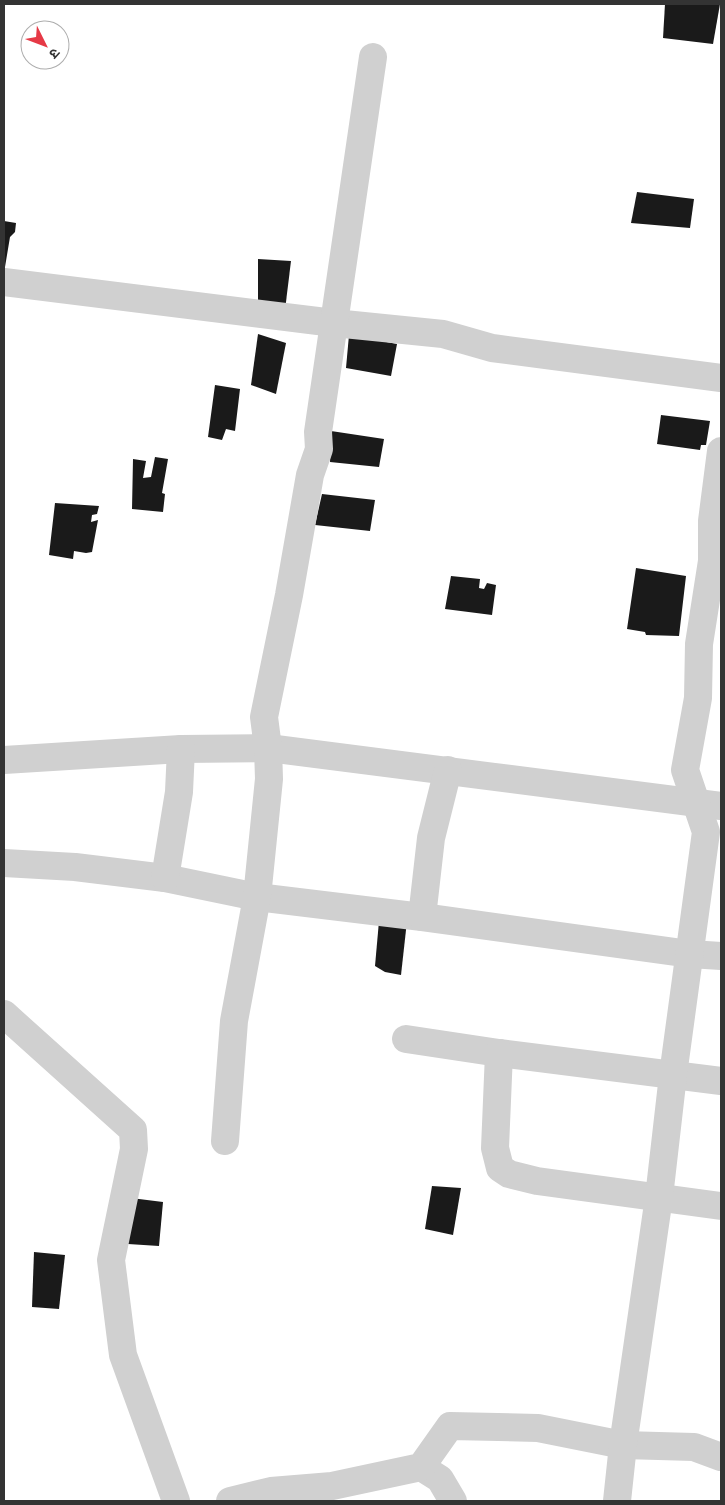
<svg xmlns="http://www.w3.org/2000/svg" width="725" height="1505" font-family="'Varela Round','Noto Sans Devanagari',sans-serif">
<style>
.building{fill:#1a1a1a}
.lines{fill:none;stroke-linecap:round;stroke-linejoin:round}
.minor{stroke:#d0d0d0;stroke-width:28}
</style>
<rect width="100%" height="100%" fill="#fff"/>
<g class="building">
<path d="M665 4H720L713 44 663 38Z"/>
<path d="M637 192 694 199 690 228 631 223Z"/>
<path d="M4 221 16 223 15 232 10 237 5 267Z"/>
<path d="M258 259 291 261 285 310H258Z"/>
<path d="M258 334 286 343 276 394 251 385Z"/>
<path d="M349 335 397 344 391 376 346 368Z"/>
<path d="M215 385 240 389 235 431 226 429 222 440 208 437Z"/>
<path d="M661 415 710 421 706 445H701L700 450 657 444Z"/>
<path d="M331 431 384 439 379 467 330 462Z"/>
<path d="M155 457 168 459 162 493 165 494 163 512 132 509 133 459 146 461 143 478 151 477Z"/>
<path d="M322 494 375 500 370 531 315 525Z"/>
<path d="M55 503 99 506 97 514 92 515 91 522 98 520 92 552 86 553 74 551 73 559 49 555Z"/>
<path d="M636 568 686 576 679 636 646 635 645 632 627 629Z"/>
<path d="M451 576 480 579 479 588 484 589 487 583 496 585 492 615 445 609Z"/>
<path d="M379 921H407L401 975 385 972 375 966Z"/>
<path d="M432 1186 461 1188 453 1235 425 1229Z"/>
<path d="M131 1198 163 1202 159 1246 128 1244Z"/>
<path d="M34 1252 65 1255 59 1309 32 1307Z"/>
</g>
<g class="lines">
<g class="minor">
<path d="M4 282 334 323 443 334 492 348 721 378"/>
<path d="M4 760 181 749 268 748 721 806"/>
<path d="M4 863 75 867 165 878 257 897 422 917 690 954 721 956"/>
<path d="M165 878 179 792 181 749"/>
<path d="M422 917 431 838 448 770"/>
<path d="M4 1014 133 1130 134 1149 111 1260 123 1355 176 1501"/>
<path d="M406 1039 499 1053 721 1081"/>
<path d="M499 1053 495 1148 500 1168 509 1174 537 1181 721 1206"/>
<path d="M225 1141 234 1021 257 897 269 779 268 748 264 717 289 595 310 475 319 449 318 432 373 57"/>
<path d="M421 1467 440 1479 453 1501"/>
<path d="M230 1501 271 1491 332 1486 421 1467 450 1426 538 1428 623 1445 694 1447 721 1457"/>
<path d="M617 1501 623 1445 659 1197 673 1075 706 832 685 770 698 698 699 644 712 561V521L721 451"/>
</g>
</g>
<rect width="725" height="1505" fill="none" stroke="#333333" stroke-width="10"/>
<g transform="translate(45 45) rotate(132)"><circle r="24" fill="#ffffff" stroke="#adadad"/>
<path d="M0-4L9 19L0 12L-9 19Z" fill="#e63946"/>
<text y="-8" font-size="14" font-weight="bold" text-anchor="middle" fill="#333333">उ</text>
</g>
</svg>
